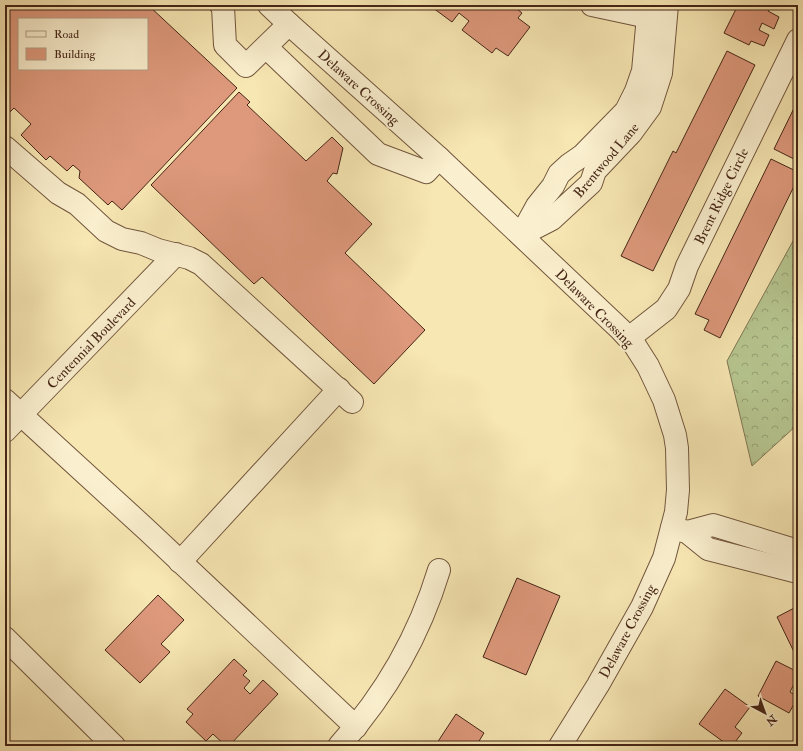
<svg xmlns="http://www.w3.org/2000/svg" width="803" height="751" font-family="'IM FELL Double Pica',serif">
<style>
.forest{fill:url(#forest-crowns);stroke:#7e7654}
.building{fill:#de997c;stroke:#452516;fill-rule:evenodd}
.lines{fill:none;stroke-linecap:round;stroke-linejoin:round}
.minor-casing{stroke:#72563d;stroke-width:24}
.minor{stroke:#faefce;stroke-width:22}
.labels{text-anchor:middle;stroke-width:4;stroke-linejoin:round;paint-order:stroke}
.street-label{font-size:14px;fill:#452516;stroke:#faefce}
</style>
<defs>
<pattern id="forest-crowns" width="20" height="18" patternUnits="userSpaceOnUse"><rect width="20" height="18" fill="#b7c791"/><path d="M2 6a3 3 0 1 1 6 0M12 15a3 3 0 1 1 6 0" fill="none" stroke="#97a175"/></pattern>
</defs>
<rect width="100%" height="100%" fill="#f7e7b3"/>
<filter id="stains"><feTurbulence type="fractalNoise" baseFrequency=".005" numOctaves="4"/><feColorMatrix values="0 0 0 0 .2 0 0 0 0 .09 0 0 0 0 .02 0 0 0 .5 -.17"/></filter>
<radialGradient id="worn" r=".72"><stop offset=".6" stop-color="#630" stop-opacity="0"/><stop offset="1" stop-color="#630" stop-opacity=".3"/></radialGradient>
<path class="forest" d="M798 232V424L752 466 727 361Z"/>
<g class="building">
<path d="M5 5H148L237 88 122 210 112 201 108 205 79 178 80 171 73 165 67 171 50 156 46 160 21 135 31 124 14 108 9 113 5 110ZM19 19H147V69H19Z"/>
<path d="M429 5H512L522 13 518 18 530 27 508 56 496 48 492 53 462 30 469 21 459 13 452 22Z"/>
<path d="M738 5H771L768 11 779 17 774 29 762 23 759 30 769 35 764 46 751 41 749 45 724 33Z"/>
<path d="M727 51 755 65 653 271 621 256 673 151 676 153Z"/>
<path d="M239 92 250 102 247 105 306 161 332 137 343 148 337 174 333 173 327 181 372 224 345 253 425 330 374 384 262 277 254 284 151 185Z"/>
<path d="M798 100V161L774 149Z"/>
<path d="M771 159 798 172V178L720 338 704 330 709 320 695 314Z"/>
<path d="M517 578 560 596 526 675 483 657Z"/>
<path d="M158 595 184 620 161 644 170 652 140 683 105 650Z"/>
<path d="M798 606V655L796 656 777 617Z"/>
<path d="M234 659 247 671 243 675 250 681 244 688 250 694 263 680 278 694 229 746H226L213 734 206 741 186 722 193 714 187 709Z"/>
<path d="M776 661 798 672V676L790 692 798 697 789 713 758 696Z"/>
<path d="M725 689 750 707 735 727 742 733 732 746H729L699 724Z"/>
<path d="M456 714 484 733 476 746H435Z"/>
</g>
<g class="lines">
<g class="minor-casing">
<g id="minor">
<path d="M221 5 223 7 225 45 246 66 289 24"/>
<path d="M269 5 289 24 439 158 620 329 634 344 648 366 664 400 675 435 677 448 678 490 676 512 664 558 642 607 598 685 560 746"/>
<path d="M592 5 648 17 662 18"/>
<path d="M266 47 378 154 426 172 439 158"/>
<path d="M5 147 58 193 77 204 106 231 122 239 141 243 158 250 189 258 201 264 352 402"/>
<path d="M521 235 552 219 591 183 595 171 631 133 650 107 661 73 667 5"/>
<path d="M521 235 537 206 553 186 559 174 570 164 583 155 626 111 636 91 643 71 649 5"/>
<path d="M629 338 666 309 679 289 687 266 798 40"/>
<path d="M5 400 148 531 356 727"/>
<path d="M5 431 176 254"/>
<path d="M672 528 687 532 708 549 798 572"/>
<path d="M687 532 713 525 798 551"/>
<path d="M180 562 339 389"/>
<path d="M5 638 114 746"/>
<path d="M339 746C385 695 419 636 439 570"/>
</g>
</g>
<use href="#minor" class="minor"/>
</g>
<g class="labels">
<g class="street-label">
<text transform="translate(359 87) rotate(42)" y="5">Delaware Crossing</text>
<text transform="translate(606 160) rotate(-50)" y="5">Brentwood Lane</text>
<text transform="translate(721 196) rotate(-64)" y="5">Brent Ridge Circle</text>
<text transform="translate(595 308) rotate(45)" y="5">Delaware Crossing</text>
<text transform="translate(91 343) rotate(-46)" y="5">Centennial Boulevard</text>
<text transform="translate(627 631) rotate(-62)" y="5">Delaware Crossing</text>
</g>
</g>
<rect width="803" height="751" fill="none" stroke="#f7e7b3" stroke-width="20"/>
<rect x="6" y="6" width="791" height="739" fill="none" stroke="#452516" stroke-width="2"/>
<rect x="10" y="10" width="783" height="731" fill="none" stroke="#452516"/>
<rect x="18" y="18" width="130" height="52" fill="#faefce" stroke="#b29e84"/>
<rect x="26" y="31" width="20" height="6" fill="#faefce" stroke="#b29e84"/>
<text x="54" y="38" font-size="12" fill="#452516">Road</text>
<rect x="26" y="48" width="20" height="12" fill="#de997c" stroke="#b29e84"/>
<text x="54" y="58" font-size="12" fill="#452516">Building</text>
<g transform="translate(765 713) rotate(139)" stroke="#faefce" stroke-width="3" paint-order="stroke">
<path d="M0-3L7 15L0 10L-7 15Z" fill="#452516"/>
<text y="-6" font-size="11" font-weight="bold" text-anchor="middle" fill="#452516">N</text>
</g>
<rect width="100%" height="100%" filter="url(#stains)"/>
<rect width="100%" height="100%" fill="url(#worn)"/>
</svg>
